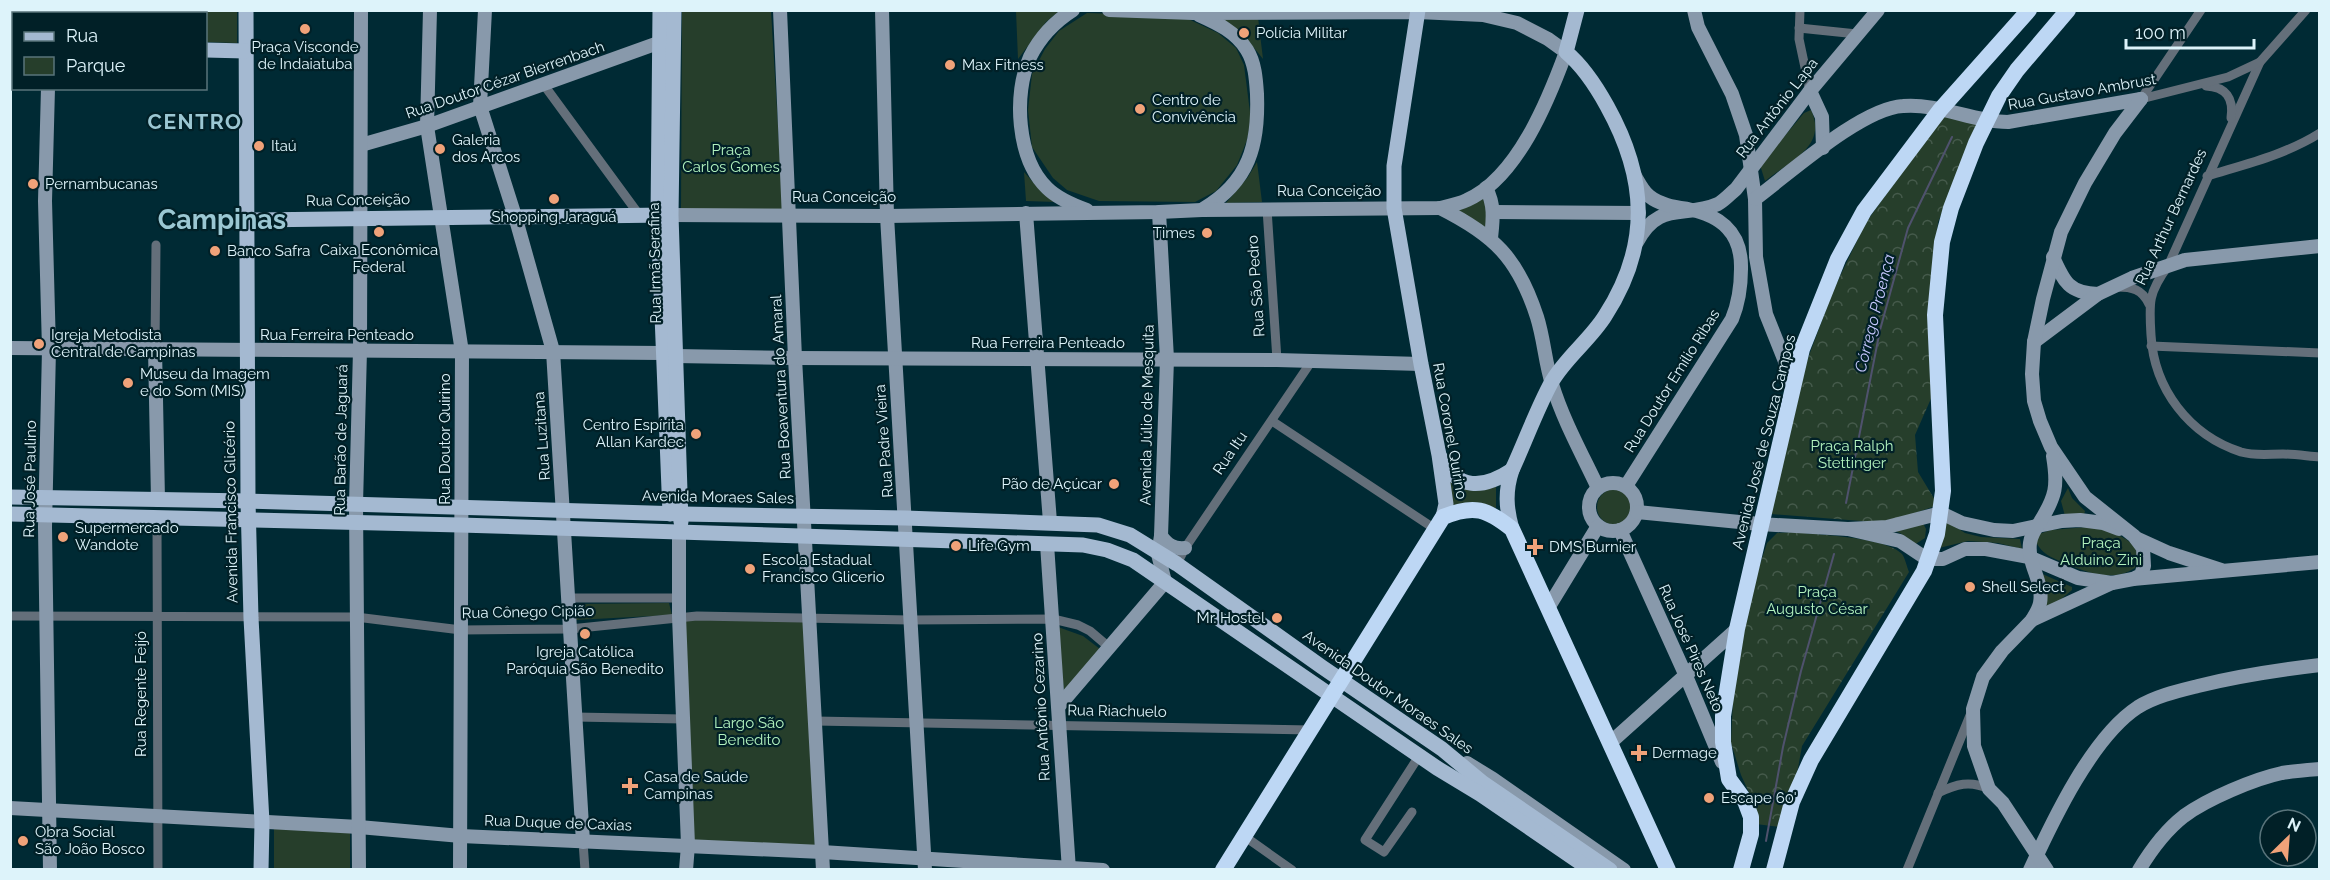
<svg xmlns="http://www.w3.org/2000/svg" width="2330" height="880" font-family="Raleway,sans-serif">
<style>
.forest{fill:url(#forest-crowns)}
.green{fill:#263e2b}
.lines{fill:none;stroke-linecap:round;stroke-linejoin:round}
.stream{stroke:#4f526d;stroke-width:2}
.street{stroke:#646f7a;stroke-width:9}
.secondary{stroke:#8899ab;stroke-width:14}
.primary{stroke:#a4b9d1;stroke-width:15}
.highway{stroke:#bdd7f4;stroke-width:16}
.poi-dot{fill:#f0a279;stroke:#012027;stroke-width:2}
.labels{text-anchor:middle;stroke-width:4.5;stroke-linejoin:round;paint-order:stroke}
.poi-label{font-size:15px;fill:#ddf3fa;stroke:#012027;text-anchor:start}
.street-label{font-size:15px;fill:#ddf3fa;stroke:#012027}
.park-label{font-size:15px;fill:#b2f2be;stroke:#012027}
.water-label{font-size:16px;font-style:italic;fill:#c7c8ff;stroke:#012027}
.district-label{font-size:21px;font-weight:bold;letter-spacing:1.5px;fill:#9bc7d3;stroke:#012027}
.town-label{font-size:27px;font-weight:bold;fill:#9bc7d3;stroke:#012027}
</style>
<defs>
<pattern id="forest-crowns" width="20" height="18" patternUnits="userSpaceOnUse" patternTransform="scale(1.5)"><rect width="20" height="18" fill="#263e2b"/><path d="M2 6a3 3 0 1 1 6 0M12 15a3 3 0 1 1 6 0" fill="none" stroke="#455a4b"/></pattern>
</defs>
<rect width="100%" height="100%" fill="#002a34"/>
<g class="forest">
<path d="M1944 113 1979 123 1938 222 1929 307 1933 394 1915 435 1918 472 1938 505 1887 523 1771 514 1807 361 1833 291 1865 224Z"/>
<path d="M1794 532C1818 535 1886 537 1902 554 1905 558 1907 567 1909 572L1802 746 1798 768 1781 827 1756 824 1752 799 1741 775 1731 743 1734 678 1754 583 1767 543 1777 533Z"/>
</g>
<g class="green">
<path d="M60 11H237V43L206 42V14H60Z"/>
<path d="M682 11H771L783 209 681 210Z"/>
<path d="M1016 11H1059L1046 22 1018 59Z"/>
<path d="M1087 13 1182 16 1218 33 1236 48 1244 65 1251 120 1247 140 1237 165 1216 191 1195 202 1099 201 1067 190 1053 178 1032 147 1028 110 1032 74 1045 49 1059 31Z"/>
<path d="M1214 14 1258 17 1263 59C1248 40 1235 25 1214 14Z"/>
<path d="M1811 110C1828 146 1790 161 1765 181L1760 165 1804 113Z"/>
<path d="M1257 162 1262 202 1226 203 1248 177Z"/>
<path d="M1024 172 1040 190 1056 202 1026 201Z"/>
<path d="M1485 195 1487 229 1453 209Z"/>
<path d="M1447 481 1476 490 1496 487V508L1475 505 1450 509Z"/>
<path d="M2068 488 2072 498 2085 511 2084 515 2065 516 2061 501Z"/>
<circle cx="1615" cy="507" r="18"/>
<path d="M1946 521 1965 533 1981 537 2020 539 2022 549 1998 543 1968 541 1939 548Z"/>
<path d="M1923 523 1926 529 1925 538 1914 545 1900 533 1892 530Z"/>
<path d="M2088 527C2109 530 2148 540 2135 568 2111 583 2085 572 2062 562 2051 557 2042 554 2036 542L2039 534 2051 530Z"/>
<path d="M2040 573 2072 587V590L2053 606 2045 607Z"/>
<path d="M669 603 672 615 575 620 573 604Z"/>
<path d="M684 619 805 622 815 846 694 840Z"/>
<path d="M1058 627 1083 636 1100 649 1064 693Z"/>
<path d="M274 828 350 833V869L274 870Z"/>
</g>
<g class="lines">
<g class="stream">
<path d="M1846 503 1880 330 1908 228 1952 137"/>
<path d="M1766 841 1783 747 1801 671 1834 554"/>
</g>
<g class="street">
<path d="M1800 10 1799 39 1810 91"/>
<path d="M2306 10 2260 62 2168 266C2148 293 2149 303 2151 335 2154 389 2189 435 2241 452 2255 456 2268 454 2283 454 2295 454 2307 456 2320 457"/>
<path d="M1799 28 1857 34"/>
<path d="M544 85 640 216"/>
<path d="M2206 86C2226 87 2234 98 2231 118"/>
<path d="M2141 99 2228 77 2260 62"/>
<path d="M2141 99 2201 10"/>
<path d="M2207 176C2246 164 2285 155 2320 133"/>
<path d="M1267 209 1277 360"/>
<path d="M2117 287C2132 287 2142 289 2149 304"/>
<path d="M2151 346 2320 353"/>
<path d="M155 349 156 245"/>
<path d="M1272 421 1435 529"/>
<path d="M157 518 158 870"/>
<path d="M1177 564 1185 548 1311 362"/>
<path d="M568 598H679"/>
<path d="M10 616 356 617 461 630 570 629 697 616 910 620 1053 619 1078 625 1090 631 1110 648"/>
<path d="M575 717 683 719"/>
<path d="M815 721 1311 730"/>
<path d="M1938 793C1956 784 1970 780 1989 789"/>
<path d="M1412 812 1384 852 1365 840 1419 756"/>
<path d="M1244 836 1292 870"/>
<path d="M583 842 585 870"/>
<path d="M1907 870 1971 713"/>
</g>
<g class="secondary">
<path d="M430 10 427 126 462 352 460 870"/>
<path d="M485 10 480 106 515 216 553 351 583 842"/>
<path d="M780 10 795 358 823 870"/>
<path d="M882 10 887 216 925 870"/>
<path d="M1073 10C1054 22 1040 37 1030 57 1013 94 1017 159 1047 188 1058 199 1073 205 1087 210"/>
<path d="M1694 10 1698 27 1732 94 1746 135 1755 199 1756 257 1766 314 1788 369 1791 387"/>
<path d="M51 14V10"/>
<path d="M1199 15C1217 23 1236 32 1247 50 1255 63 1256 79 1257 94 1259 145 1249 182 1203 209"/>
<path d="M48 88 45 201 49 349 45 527 50 870"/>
<path d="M1810 91 1822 117 1823 148"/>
<path d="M361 145 427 126 658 43"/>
<path d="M1486 188C1495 205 1493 220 1491 238"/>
<path d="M1755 199C1790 173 1862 108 1903 106 1939 103 1973 122 2008 122L2141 99"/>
<path d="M1440 208C1494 235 1518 258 1537 317 1544 339 1545 362 1552 384 1563 420 1582 454 1598 488"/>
<path d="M1494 212 1639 213"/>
<path d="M1026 213 1050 522"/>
<path d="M671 215 887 216 1159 212 1202 210 1440 208C1449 206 1459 204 1467 200 1517 178 1548 101 1566 52L1548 39 1517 23 1483 15 1418 12 1193 13 1109 10"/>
<path d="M1637 242C1659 200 1684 219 1718 204 1725 200 1730 194 1736 189L1810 91 1878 10"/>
<path d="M2053 257C2064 282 2069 293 2098 294"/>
<path d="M2034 342 2098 294 2132 278 2185 260 2320 246"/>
<path d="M10 348 663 353"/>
<path d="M155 349 158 500"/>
<path d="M675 356 795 358 1277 360 1421 364"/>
<circle cx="1613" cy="507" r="24"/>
<path d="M1626 486 1732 319C1739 302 1741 287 1741 269 1742 233 1722 216 1688 209 1675 207 1660 205 1649 196 1643 191 1639 183 1635 176"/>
<path d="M1637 512 1760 524 1848 529 1887 527 1941 513 1962 523 1994 530 2013 531 2062 521 2080 520 2103 523 2119 529"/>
<path d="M1848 529 1900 541 1927 559H1943L1965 549H1986L2029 557 2078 578 2112 583 2133 579 2141 575 2144 566 2143 548 2134 536 2085 497 2051 447 2040 421 2034 401 2032 374 2034 342 2043 299 2061 232 2085 183 2115 133 2141 99"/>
<path d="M1620 530 1686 676 1722 762"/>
<path d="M679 534V616L688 845 686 870"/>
<path d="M1161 536C1168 545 1173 549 1185 548"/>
<path d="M2136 538 2169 553 2221 570"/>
<path d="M1047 544 1069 870"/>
<path d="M2133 579 2320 562"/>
<path d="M1548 608 1598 526"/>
<path d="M2032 620C2035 615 2039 609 2040 603 2044 582 2027 564 2030 543 2031 535 2035 529 2040 522 2056 496 2058 486 2053 456"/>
<path d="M1059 706 1165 582 1158 554 1161 536 1167 359 1159 212"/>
<path d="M1610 743 1737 629"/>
<path d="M1467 763 1493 779 1624 870"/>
<path d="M10 808 359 827 461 836 822 852 1103 870"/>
<path d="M359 870 356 504 360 350 361 10"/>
<path d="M2030 870C2053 820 2092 737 2138 707 2156 696 2178 691 2198 686 2238 676 2278 670 2320 665"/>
<path d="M2047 870 2003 803 1989 789 1974 746 1973 709 1983 677 2002 651 2032 620 2112 583"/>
<path d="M2139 870C2151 850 2166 830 2184 816 2207 799 2254 779 2282 773 2294 771 2307 770 2320 769"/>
</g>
<g class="primary">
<path d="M246 10 248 501 251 618 262 822 261 870"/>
<path d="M660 10 658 216 670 514"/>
<path d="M674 10 671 215 681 522"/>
<path d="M1418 10 1394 166V208L1421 364 1439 455 1446 504 1443 517"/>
<path d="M10 49H14"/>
<path d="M206 50 245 51"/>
<path d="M247 220 667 215"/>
<path d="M1440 457C1458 491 1483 489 1512 470"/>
<path d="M10 497 248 501 683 514 905 518 1098 525 1130 535 1177 564 1322 667 1442 749 1483 783 1610 870"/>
<path d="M10 514 460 525 1083 545 1107 550 1133 560 1437 768 1480 794 1591 870"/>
<path d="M1512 529C1506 508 1505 491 1512 470 1525 442 1536 411 1551 383 1565 358 1590 340 1605 316 1651 245 1647 178 1607 106 1596 86 1584 67 1566 52L1577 10"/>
</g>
<g class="highway">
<path d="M1223 870 1443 517C1474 504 1487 509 1512 529L1668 870"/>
<path d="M1741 870 1751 834V817L1745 801 1729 779 1723 742V716L1737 629 1802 349 1838 259 1864 211 1940 110 2029 10"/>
<path d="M1774 870 1792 802 1811 760 1924 571 1937 534 1943 491 1935 315 1942 242 1951 208 1976 143 1999 96 2017 70 2068 10"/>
</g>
</g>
<g class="poi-dot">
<circle cx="305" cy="29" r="6"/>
<circle cx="1244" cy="33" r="6"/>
<circle cx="950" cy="65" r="6"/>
<circle cx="1140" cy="109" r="6"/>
<circle cx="259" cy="146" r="6"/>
<circle cx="440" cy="149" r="6"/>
<circle cx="33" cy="184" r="6"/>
<circle cx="554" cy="199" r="6"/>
<circle cx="379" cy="232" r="6"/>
<circle cx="1207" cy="233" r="6"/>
<circle cx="215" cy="251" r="6"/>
<circle cx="39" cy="344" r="6"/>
<circle cx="128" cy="383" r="6"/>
<circle cx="696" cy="434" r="6"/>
<circle cx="1114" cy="484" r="6"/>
<circle cx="63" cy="537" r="6"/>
<circle cx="956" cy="546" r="6"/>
<path d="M1532 538h6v6h6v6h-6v6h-6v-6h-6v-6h6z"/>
<circle cx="750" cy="569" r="6"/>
<circle cx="1970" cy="587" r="6"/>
<circle cx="1277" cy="618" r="6"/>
<circle cx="585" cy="634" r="6"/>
<path d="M1636 744h6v6h6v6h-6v6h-6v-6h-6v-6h6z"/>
<path d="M627 777h6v6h6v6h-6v6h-6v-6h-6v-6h6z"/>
<circle cx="1709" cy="798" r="6"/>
<circle cx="23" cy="841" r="6"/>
</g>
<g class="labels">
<g class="poi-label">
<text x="1256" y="38">Polícia Militar</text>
<text x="305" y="52" text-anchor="middle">Praça Visconde<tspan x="305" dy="17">de Indaiatuba</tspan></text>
<text x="962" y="70">Max Fitness</text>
<text x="1152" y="105">Centro de<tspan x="1152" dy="17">Convivência</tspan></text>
<text x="452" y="145">Galeria<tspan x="452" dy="17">dos Arcos</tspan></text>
<text x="271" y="151">Itaú</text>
<text x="45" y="189">Pernambucanas</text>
<text x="554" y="222" text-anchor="middle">Shopping Jaraguá</text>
<text x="1195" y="238" text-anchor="end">Times</text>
<text x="379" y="255" text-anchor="middle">Caixa Econômica<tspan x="379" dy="17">Federal</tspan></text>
<text x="227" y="256">Banco Safra</text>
<text x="51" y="340">Igreja Metodista<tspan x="51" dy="17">Central de Campinas</tspan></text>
<text x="140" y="379">Museu da Imagem<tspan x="140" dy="17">e do Som (MIS)</tspan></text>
<text x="684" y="430" text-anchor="end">Centro Espírita<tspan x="684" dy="17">Allan Kardec</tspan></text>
<text x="1102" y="489" text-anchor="end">Pão de Açúcar</text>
<text x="75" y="533">Supermercado<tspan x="75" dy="17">Wandote</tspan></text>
<text x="968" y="551">Life Gym</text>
<text x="1549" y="552">DMS Burnier</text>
<text x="762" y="565">Escola Estadual<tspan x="762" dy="17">Francisco Glicerio</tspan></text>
<text x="1982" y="592">Shell Select</text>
<text x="1265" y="623" text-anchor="end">Mr. Hostel</text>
<text x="585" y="657" text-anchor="middle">Igreja Católica<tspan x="585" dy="17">Paróquia São Benedito</tspan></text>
<text x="1652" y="758">Dermage</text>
<text x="644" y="782">Casa de Saúde<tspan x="644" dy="17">Campinas</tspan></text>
<text x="1721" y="803">Escape 60'</text>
<text x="35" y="837">Obra Social<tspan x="35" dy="17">São João Bosco</tspan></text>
</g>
<g class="street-label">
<text transform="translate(505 80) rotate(-19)" y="5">Rua Doutor Cézar Bierrenbach</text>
<text transform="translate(2082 92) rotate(-10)" y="5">Rua Gustavo Ambrust</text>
<text transform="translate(1777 108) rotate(-52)" y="5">Rua Antônio Lapa</text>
<text x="1329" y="196">Rua Conceição</text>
<text x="844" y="202">Rua Conceição</text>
<text transform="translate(358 200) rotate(-1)" y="5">Rua Conceição</text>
<text transform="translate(2171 217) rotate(-65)" y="5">Rua Arthur Bernardes</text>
<text transform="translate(655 263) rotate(-91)" y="5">Rua Irmã Serafina</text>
<text transform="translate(1256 286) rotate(-94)" y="5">Rua São Pedro</text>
<text x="337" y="340">Rua Ferreira Penteado</text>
<text x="1048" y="348">Rua Ferreira Penteado</text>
<text transform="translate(1672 381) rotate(-58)" y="5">Rua Doutor Emílio Ribas</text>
<text transform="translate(781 387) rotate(-93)" y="5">Rua Boaventura do Amaral</text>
<text transform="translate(1147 415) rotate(-89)" y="5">Avenida Júlio de Mesquita</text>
<text transform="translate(1450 431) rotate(80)" y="5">Rua Coronel Quirino</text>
<text transform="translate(542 436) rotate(-94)" y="5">Rua Luzitana</text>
<text transform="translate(445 439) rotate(-90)" y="5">Rua Doutor Quirino</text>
<text transform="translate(341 440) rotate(-89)" y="5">Rua Barão de Jaguará</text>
<text transform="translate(884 441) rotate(-94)" y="5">Rua Padre Vieira</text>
<text transform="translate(1764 442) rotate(-76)" y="5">Avenida José de Souza Campos</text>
<text transform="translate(1230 453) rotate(-56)" y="5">Rua Itu</text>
<text transform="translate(30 479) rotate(-89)" y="5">Rua José Paulino</text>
<text transform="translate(718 497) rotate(1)" y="5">Avenida Moraes Sales</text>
<text transform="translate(231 512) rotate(-91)" y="5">Avenida Francisco Glicério</text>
<text transform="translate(528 612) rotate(-1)" y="5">Rua Cônego Cipião</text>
<text transform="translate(1691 648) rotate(66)" y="5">Rua José Pires Neto</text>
<text transform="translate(1388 692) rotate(35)" y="5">Avenida Doutor Moraes Sales</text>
<text transform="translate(141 694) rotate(-90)" y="5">Rua Regente Feijó</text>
<text transform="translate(1041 707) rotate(-93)" y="5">Rua Antônio Cezarino</text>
<text transform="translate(1117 711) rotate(1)" y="5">Rua Riachuelo</text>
<text transform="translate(558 823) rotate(2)" y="5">Rua Duque de Caxias</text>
</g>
<g class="park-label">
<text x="731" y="155">Praça<tspan x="731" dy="17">Carlos Gomes</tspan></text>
<text x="1852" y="451">Praça Ralph<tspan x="1852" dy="17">Stettinger</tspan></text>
<text x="2101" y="548">Praça<tspan x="2101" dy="17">Alduino Zini</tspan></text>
<text x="1817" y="597">Praça<tspan x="1817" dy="17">Augusto César</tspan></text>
<text x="749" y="728">Largo São<tspan x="749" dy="17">Benedito</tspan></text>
</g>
<g class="water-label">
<text transform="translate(1874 313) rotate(-76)" y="6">Córrego Proença</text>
</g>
<g class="district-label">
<text x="195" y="129">CENTRO</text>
</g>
<g class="town-label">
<text x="222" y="229">Campinas</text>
</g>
</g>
<rect width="2330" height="880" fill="none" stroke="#ddf3fa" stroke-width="24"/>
<rect x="12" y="12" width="195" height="78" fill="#012027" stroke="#59747b" stroke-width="1.5"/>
<rect x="24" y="32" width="30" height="9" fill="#a4b9d1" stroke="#59747b" stroke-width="1.5"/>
<text x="66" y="42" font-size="18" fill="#ddf3fa">Rua</text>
<rect x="24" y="57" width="30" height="18" fill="#263e2b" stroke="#59747b" stroke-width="1.5"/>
<text x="66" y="72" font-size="18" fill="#ddf3fa">Parque</text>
<g transform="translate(2288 838) rotate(25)"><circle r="28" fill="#012027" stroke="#59747b" stroke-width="1.5"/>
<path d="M0-4.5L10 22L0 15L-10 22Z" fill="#f0a279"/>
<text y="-9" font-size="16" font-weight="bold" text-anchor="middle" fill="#ddf3fa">N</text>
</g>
<path d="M2126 39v9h128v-9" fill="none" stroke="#ddf3fa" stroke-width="3"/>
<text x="2135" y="39" font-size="18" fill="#ddf3fa" stroke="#012027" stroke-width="4.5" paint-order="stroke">100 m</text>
</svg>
